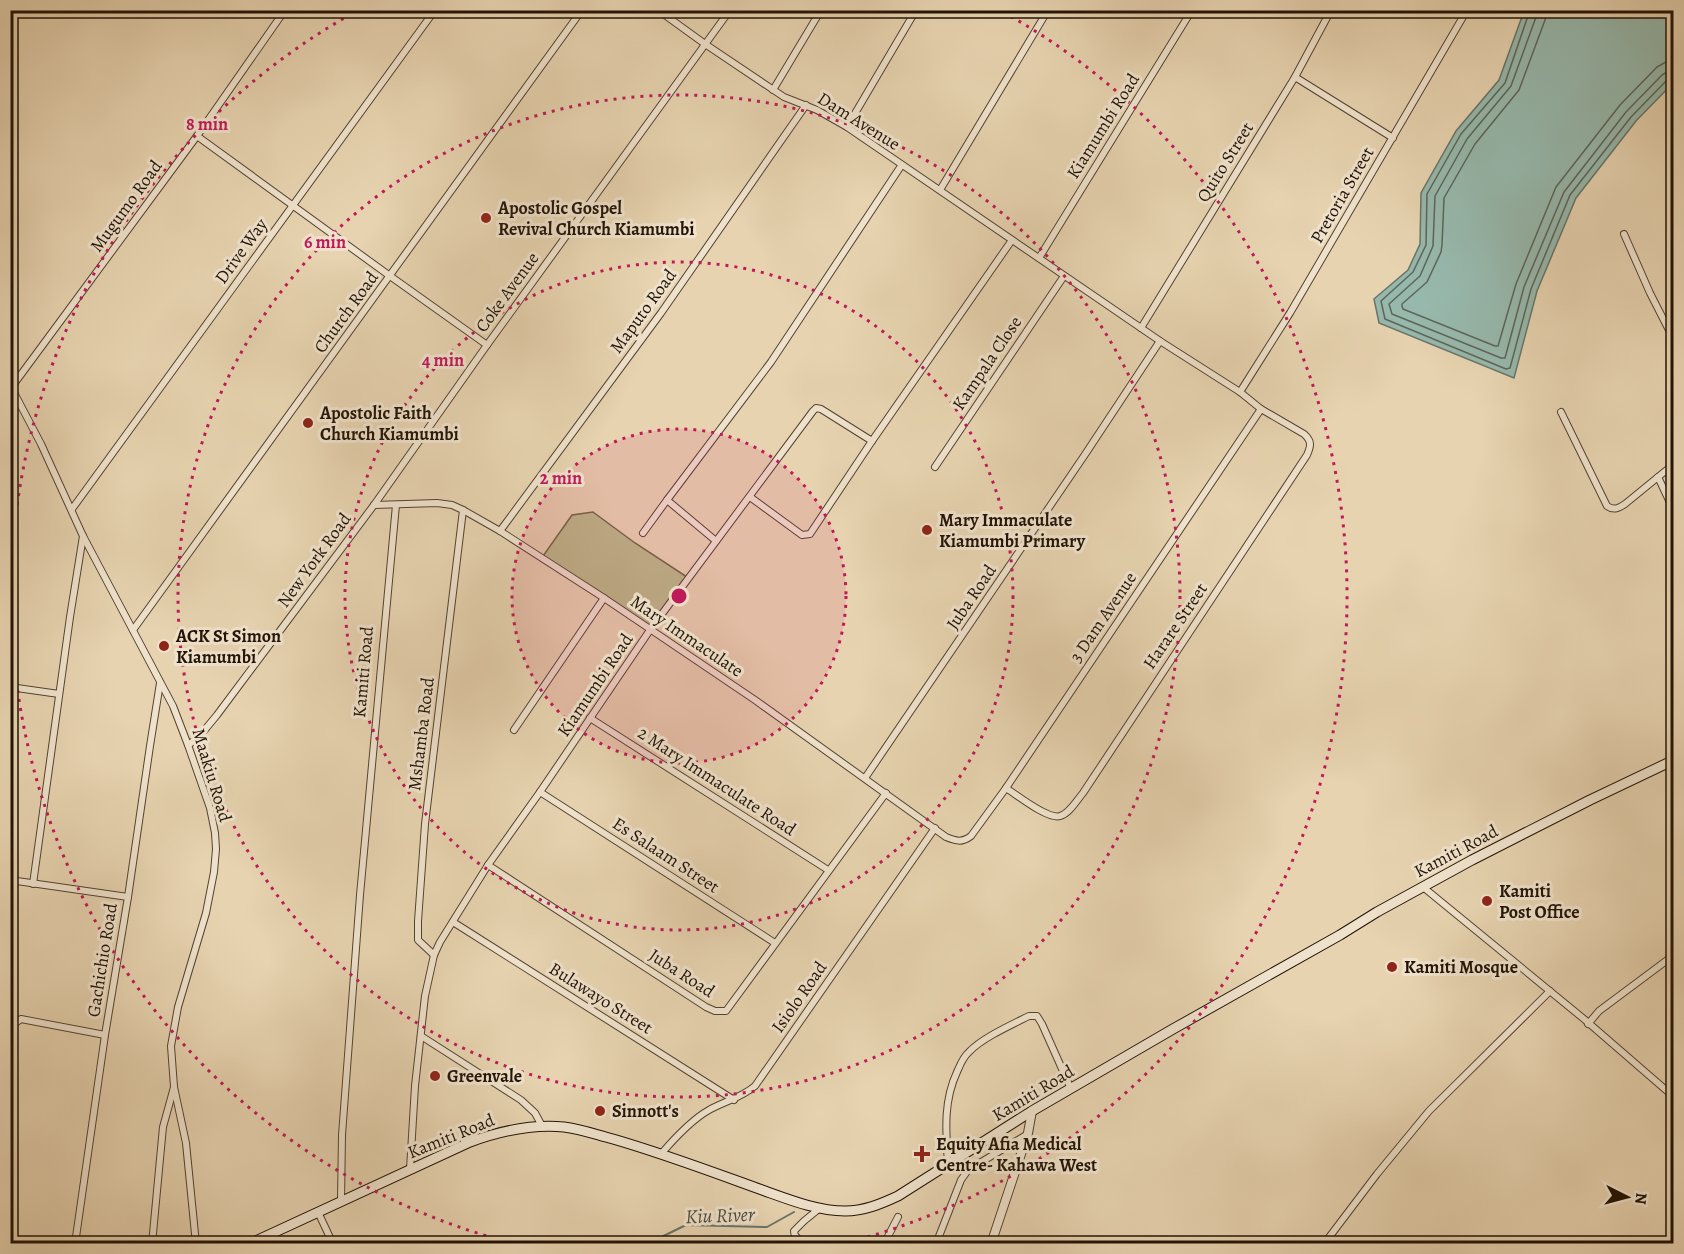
<svg xmlns="http://www.w3.org/2000/svg" width="1684" height="1254" font-family="Alegreya,serif">
<style>
.green{fill:#babb88;stroke:#6e6747;stroke-width:1.5}
.water{fill:#97b8ac;stroke:#68766a;stroke-width:1.5}
.lines{fill:none;stroke-linecap:round;stroke-linejoin:round}
.shore{stroke:#5c6659;stroke-width:1.5}
.stream{stroke:#68766a;stroke-width:2}
.minor-casing{stroke:#534330;stroke-width:8}
.tertiary-casing{stroke:#534330;stroke-width:10}
.secondary-casing{stroke:#221306;stroke-width:11}
.minor{stroke:#efe2cc;stroke-width:6}
.tertiary{stroke:#efe2cc;stroke-width:8}
.secondary{stroke:#efe2cc;stroke-width:9}
.ring{fill:none;stroke:#c2185b;stroke-width:3;stroke-dasharray:3 6}
.poi-dot{fill:#8f2418;stroke:#efe2cc;stroke-width:2}
.labels{text-anchor:middle;stroke-width:6;stroke-linejoin:round;paint-order:stroke}
.street-label{font-size:18px;fill:#221306;stroke:#efe2cc}
.poi-label{font-size:18px;font-weight:bold;fill:#221306;stroke:#efe2cc;text-anchor:start}
.water-label{font-size:20px;font-style:italic;fill:#4b4d40;stroke:#efe2cc}
.centre{fill:#c2185b;stroke:#efe2cc;stroke-width:3}
.ring-label{font-size:18px;text-anchor:middle;font-weight:bold;fill:#c2185b;stroke:#efe2cc;stroke-width:6;stroke-linejoin:round;paint-order:stroke}
</style>
<rect width="100%" height="100%" fill="#e7d3b0"/>
<filter id="stains"><feTurbulence type="fractalNoise" baseFrequency=".00333" numOctaves="4"/><feColorMatrix values="0 0 0 0 .2 0 0 0 0 .09 0 0 0 0 .02 0 0 0 .5 -.17"/></filter>
<radialGradient id="worn" r=".72"><stop offset=".6" stop-color="#630" stop-opacity="0"/><stop offset="1" stop-color="#630" stop-opacity=".3"/></radialGradient>
<path class="green" d="M593 512 635 543 687 577 650 630 543 556 572 515Z"/>
<path class="water" d="M1524 11H1673L1674 82 1636 121 1576 198 1537 291 1514 378 1379 323 1374 299 1408 270 1420 244 1421 193 1456 131 1499 80Z"/>
<g class="lines">
<g class="shore">
<path d="M1530 10 1505 83 1461 134 1427 194 1426 245 1413 272 1381 301 1385 319 1506 369 1510 368 1531 289 1570 195 1631 117 1667 80 1674 78"/>
<path d="M1537 10 1536 17 1511 86 1467 139 1435 196 1433 246 1420 276 1389 304 1392 314 1501 358H1505L1524 287 1564 192 1626 112 1662 75 1667 72 1674 71"/>
<path d="M1546 10 1545 20 1519 90 1475 144 1444 198 1442 245 1441 252 1427 282 1402 304V306L1403 309 1495 346H1498L1516 284 1556 187 1620 105 1657 67 1666 62H1674"/>
</g>
<path class="stream" d="M647 1244 686 1225 767 1227 794 1212"/>
<g class="minor-casing">
<g id="minor">
<path d="M658 10 705 44 784 97 817 110 847 127 1160 341 1240 392 1261 409 1304 434C1312 441 1311 446 1307 455L1083 793C1077 800 1069 814 1060 816 1048 820 1017 795 1006 788"/>
<path d="M1295 77 1393 138"/>
<path d="M773 90 821 10"/>
<path d="M847 127 916 10"/>
<path d="M197 136 390 276 487 345"/>
<path d="M940 190 1048 10"/>
<path d="M1624 234 1650 293 1674 340"/>
<path d="M1039 258 1192 10"/>
<path d="M1141 328 1295 77 1331 10"/>
<path d="M10 385 41 444 83 536 173 706 188 745 210 808 215 833 216 849 214 872 206 913 178 1007 171 1046 174 1087 186 1143 196 1244"/>
<path d="M11 388 197 136 285 10"/>
<path d="M1240 392 1290 313 1467 10"/>
<path d="M1561 412 1607 506C1614 511 1619 508 1625 504L1674 464"/>
<path d="M935 467 1064 276"/>
<path d="M1658 477 1674 511"/>
<path d="M750 497 802 535 810 534 872 441 1012 240"/>
<path d="M374 505 437 503 452 505 463 510 500 531 604 598 755 700 946 837C956 841 962 843 971 836L1006 788 1261 409"/>
<path d="M72 509 435 10"/>
<path d="M500 531 661 313 806 105"/>
<path d="M643 533 667 500"/>
<path d="M716 541 667 500 771 362 901 166"/>
<path d="M133 630 582 10"/>
<path d="M10 687 59 694"/>
<path d="M590 718 828 870"/>
<path d="M514 730 604 598"/>
<path d="M188 745 198 738 217 715 374 505 487 345 730 10"/>
<path d="M865 778 1084 456 1160 341"/>
<path d="M540 792 775 943"/>
<path d="M488 865 706 1007 715 1011H726L886 793"/>
<path d="M10 880 128 897"/>
<path d="M33 884 70 617 83 536"/>
<path d="M1423 887 1584 1019 1674 1097"/>
<path d="M453 922 734 1100"/>
<path d="M434 955 418 940V921L425 824 463 510"/>
<path d="M1588 1024 1599 1011 1674 955"/>
<path d="M10 1030 14 1024 21 1019 105 1035"/>
<path d="M421 1036 521 1100 535 1113 542 1126"/>
<path d="M661 1154C673 1140 693 1119 709 1110 725 1101 741 1098 755 1086L935 828"/>
<path d="M948 1164C946 1132 943 1102 957 1072 960 1065 963 1057 969 1052 982 1038 1011 1025 1029 1016H1037L1042 1024 1071 1089"/>
<path d="M410 1169 415 1086 425 996 434 955 440 942 488 865 540 792 650 630 813 411 816 408 821 409 872 441"/>
<path d="M341 1201 342 1135 360 895 396 505"/>
<path d="M318 1212 333 1244"/>
<path d="M75 1244 105 1035 128 897 150 746 160 683"/>
<path d="M152 1244 163 1127 174 1087"/>
<path d="M811 1244C804 1241 794 1240 794 1231L804 1221 820 1208"/>
<path d="M884 1244 898 1217"/>
<path d="M936 1244 961 1180 968 1170 1028 1134"/>
<path d="M1324 1244 1377 1174 1429 1111 1550 991"/>
</g>
</g>
<g class="tertiary-casing">
<path id="tertiary" d="M991 1244 1028 1133 1032 1111"/>
</g>
<g class="secondary-casing">
<path id="secondary" d="M249 1244 470 1142C500 1131 532 1124 564 1127 581 1129 597 1135 613 1139 665 1154 715 1173 765 1191 790 1200 818 1211 845 1211 864 1211 881 1204 898 1196L1032 1111 1173 1029 1340 935 1377 912 1472 860 1590 800 1674 760"/>
</g>
<use href="#minor" class="minor"/>
<use href="#tertiary" class="tertiary"/>
<use href="#secondary" class="secondary"/>
</g>
<circle cx="679" cy="596" r="167" fill="#c2185b" fill-opacity=".12"/>
<g class="ring">
<circle cx="679" cy="596" r="167"/>
<circle cx="679" cy="596" r="334"/>
<circle cx="679" cy="596" r="501"/>
<path d="M512 1243A668 668 0 0 1 355 12M1003 12A668 668 0 0 1 846 1243"/>
</g>
<g class="poi-dot">
<circle cx="486" cy="218" r="6"/>
<circle cx="308" cy="423" r="6"/>
<circle cx="927" cy="530" r="6"/>
<circle cx="164" cy="646" r="6"/>
<circle cx="1487" cy="901" r="6"/>
<circle cx="1392" cy="967" r="6"/>
<circle cx="435" cy="1076" r="6"/>
<circle cx="600" cy="1111" r="6"/>
<path d="M919 1145h6v6h6v6h-6v6h-6v-6h-6v-6h6z"/>
</g>
<g class="labels">
<g class="street-label">
<text transform="translate(859 121) rotate(32)" y="6">Dam Avenue</text>
<text transform="translate(1103 126) rotate(-58)" y="6">Kiamumbi Road</text>
<text transform="translate(1225 162) rotate(-58)" y="6">Quito Street</text>
<text transform="translate(1342 195) rotate(-60)" y="6">Pretoria Street</text>
<text transform="translate(126 206) rotate(-54)" y="6">Mugumo Road</text>
<text transform="translate(241 251) rotate(-54)" y="6">Drive Way</text>
<text transform="translate(507 292) rotate(-54)" y="6">Coke Avenue</text>
<text transform="translate(643 311) rotate(-54)" y="6">Maputo Road</text>
<text transform="translate(346 312) rotate(-54)" y="6">Church Road</text>
<text transform="translate(987 363) rotate(-56)" y="6">Kampala Close</text>
<text transform="translate(314 560) rotate(-54)" y="6">New York Road</text>
<text transform="translate(971 597) rotate(-56)" y="6">Juba Road</text>
<text transform="translate(1103 617) rotate(-56)" y="6">3 Dam Avenue</text>
<text transform="translate(1175 626) rotate(-56)" y="6">Harare Street</text>
<text transform="translate(687 636) rotate(34)" y="6">Mary Immaculate</text>
<text transform="translate(363 672) rotate(-85)" y="6">Kamiti Road</text>
<text transform="translate(595 685) rotate(-56)" y="6">Kiamumbi Road</text>
<text transform="translate(421 734) rotate(-83)" y="6">Mshamba Road</text>
<text transform="translate(212 775) rotate(73)" y="6">Maakiu Road</text>
<text transform="translate(717 781) rotate(33)" y="6">2 Mary Immaculate Road</text>
<text transform="translate(1456 851) rotate(-28)" y="6">Kamiti Road</text>
<text transform="translate(666 855) rotate(33)" y="6">Es Salaam Street</text>
<text transform="translate(102 960) rotate(-81)" y="6">Gachichio Road</text>
<text transform="translate(682 973) rotate(33)" y="6">Juba Road</text>
<text transform="translate(799 997) rotate(-55)" y="6">Isiolo Road</text>
<text transform="translate(601 998) rotate(32)" y="6">Bulawayo Street</text>
<text transform="translate(1033 1093) rotate(-31)" y="6">Kamiti Road</text>
<text transform="translate(451 1136) rotate(-22)" y="6">Kamiti Road</text>
</g>
<g class="poi-label">
<text x="498" y="214">Apostolic Gospel<tspan x="498" dy="21">Revival Church Kiamumbi</tspan></text>
<text x="320" y="419">Apostolic Faith<tspan x="320" dy="21">Church Kiamumbi</tspan></text>
<text x="939" y="526">Mary Immaculate<tspan x="939" dy="21">Kiamumbi Primary</tspan></text>
<text x="176" y="642">ACK St Simon<tspan x="176" dy="21">Kiamumbi</tspan></text>
<text x="1499" y="897">Kamiti<tspan x="1499" dy="21">Post Office</tspan></text>
<text x="1404" y="973">Kamiti Mosque</text>
<text x="447" y="1082">Greenvale</text>
<text x="612" y="1117">Sinnott's</text>
<text x="936" y="1150">Equity Afia Medical<tspan x="936" dy="21">Centre- Kahawa West</tspan></text>
</g>
<g class="water-label">
<text transform="translate(720 1215) rotate(-2)" y="7">Kiu River</text>
</g>
</g>
<circle cx="679" cy="596" r="9" class="centre"/>
<g class="ring-label">
<text x="207" y="130">8 min</text>
<text x="325" y="248">6 min</text>
<text x="443" y="366">4 min</text>
<text x="561" y="484">2 min</text>
</g>
<rect width="1684" height="1254" fill="none" stroke="#e7d3b0" stroke-width="36"/>
<rect x="12" y="12" width="1660" height="1230" fill="none" stroke="#221306" stroke-width="3"/>
<rect x="18" y="18" width="1648" height="1218" fill="none" stroke="#221306" stroke-width="1.5"/>
<g transform="translate(1627 1197) rotate(96)" stroke="#efe2cc" stroke-width="4.5" paint-order="stroke">
<path d="M0-4.5L10 22L0 15L-10 22Z" fill="#221306"/>
<text y="-9" font-size="16" font-weight="bold" text-anchor="middle" fill="#221306">N</text>
</g>
<rect width="100%" height="100%" filter="url(#stains)"/>
<rect width="100%" height="100%" fill="url(#worn)"/>
</svg>
